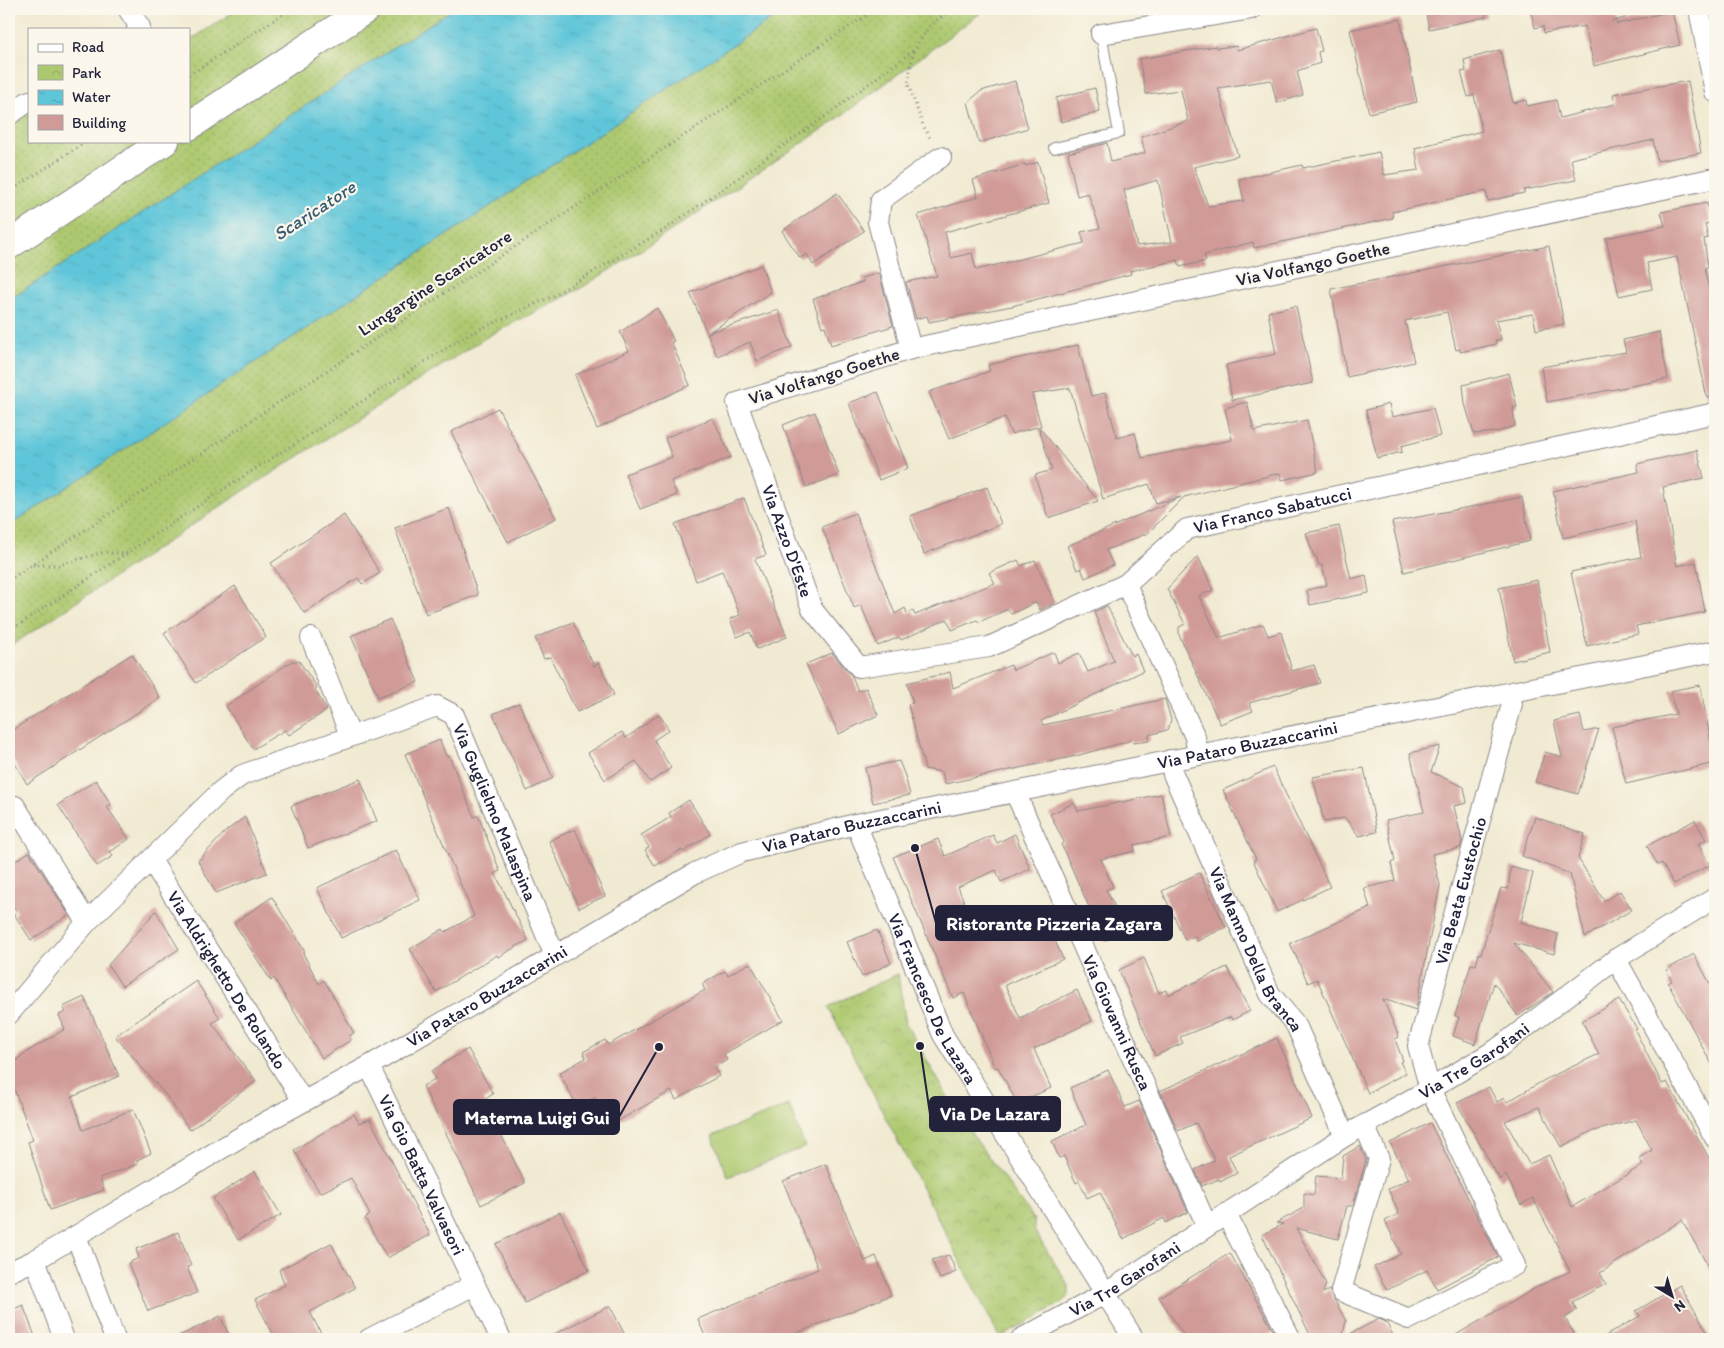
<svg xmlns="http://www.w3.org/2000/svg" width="1724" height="1348" font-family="Itim,sans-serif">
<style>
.grass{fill:url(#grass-dots);stroke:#687656}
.park{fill:url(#park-crowns);stroke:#687656}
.garden{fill:#adc970;stroke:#687656}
.water{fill:url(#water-ripples);stroke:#40748a}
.building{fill:#d09a97;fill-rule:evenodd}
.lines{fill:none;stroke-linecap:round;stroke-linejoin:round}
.lane-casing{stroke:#8a8686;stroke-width:12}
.street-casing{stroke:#8a8686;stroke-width:22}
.secondary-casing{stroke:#8a8686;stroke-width:30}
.path{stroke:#8a8686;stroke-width:3;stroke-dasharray:1 4;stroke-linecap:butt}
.lane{stroke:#fff;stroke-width:10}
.street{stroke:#fff;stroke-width:20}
.secondary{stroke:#fff;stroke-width:28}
.labels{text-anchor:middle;stroke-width:4.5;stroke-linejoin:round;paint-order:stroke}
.street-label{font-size:18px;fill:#22223b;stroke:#fbf7ec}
.water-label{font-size:19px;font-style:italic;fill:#375b72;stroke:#fbf7ec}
.leader{fill:none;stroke:#22223b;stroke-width:2}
.callout-dot{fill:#22223b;stroke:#fbf7ec;stroke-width:2}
.callout{fill:#22223b;stroke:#22223b;stroke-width:2}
.callout-label{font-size:19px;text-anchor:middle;font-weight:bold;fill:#fff}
</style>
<defs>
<pattern id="grass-dots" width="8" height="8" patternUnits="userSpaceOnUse" patternTransform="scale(1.25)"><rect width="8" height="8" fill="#adc970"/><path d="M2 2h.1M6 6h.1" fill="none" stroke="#95ac62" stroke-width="1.8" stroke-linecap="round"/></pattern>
<pattern id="park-crowns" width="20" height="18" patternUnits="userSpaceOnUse" patternTransform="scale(1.25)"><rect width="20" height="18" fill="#adc970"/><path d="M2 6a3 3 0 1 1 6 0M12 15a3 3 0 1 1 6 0" fill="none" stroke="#95ac62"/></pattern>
<pattern id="water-ripples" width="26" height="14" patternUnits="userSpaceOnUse" patternTransform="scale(1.25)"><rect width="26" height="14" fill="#5ec6d9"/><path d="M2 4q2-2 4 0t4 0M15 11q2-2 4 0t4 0" fill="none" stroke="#51aabb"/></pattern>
</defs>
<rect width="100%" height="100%" fill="#fbf7ec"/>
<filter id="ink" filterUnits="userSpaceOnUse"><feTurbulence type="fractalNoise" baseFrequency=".02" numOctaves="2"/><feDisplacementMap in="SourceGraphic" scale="10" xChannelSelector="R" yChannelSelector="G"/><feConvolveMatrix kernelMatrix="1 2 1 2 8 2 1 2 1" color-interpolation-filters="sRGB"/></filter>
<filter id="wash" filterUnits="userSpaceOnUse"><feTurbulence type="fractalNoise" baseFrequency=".0096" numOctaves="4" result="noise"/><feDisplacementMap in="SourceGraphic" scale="20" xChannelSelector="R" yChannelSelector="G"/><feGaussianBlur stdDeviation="1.12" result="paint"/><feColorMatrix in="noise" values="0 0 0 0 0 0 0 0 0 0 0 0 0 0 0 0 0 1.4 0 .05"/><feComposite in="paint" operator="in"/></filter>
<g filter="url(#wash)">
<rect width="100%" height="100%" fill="#f1ead2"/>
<path class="grass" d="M238 9H986L829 125 660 238 578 290 490 335 239 494 9 647V116L29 102V141H189V41Z"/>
<path class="park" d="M898 974 906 1024 959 1116 1034 1220V1230L1069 1286V1296L1063 1302 1000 1338 828 1007Z"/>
<path class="garden" d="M789 1105 805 1147 728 1177 712 1136Z"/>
<path class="water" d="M453 9H787L9 526V300Z"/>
<g id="blocks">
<g class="building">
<path d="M1425 9H1485L1486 17 1429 29Z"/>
<path d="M1530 9H1624L1625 18 1612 21 1616 20 1617 24 1672 11 1680 45 1594 66 1585 26 1544 33 1543 26 1535 28Z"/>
<path d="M1400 19 1417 102 1369 113 1350 30Z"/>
<path d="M1316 28 1322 51 1318 52 1320 63 1297 71 1303 95 1277 103 1271 80 1218 88 1238 156 1194 167 1208 206 1244 201 1239 179 1302 165 1303 168 1379 152 1384 175 1419 170 1415 148 1482 131 1474 95 1468 97 1461 72 1466 71 1464 60 1500 50 1513 103 1526 100 1527 106 1556 100 1560 118 1615 104 1613 94 1688 81 1701 153 1657 161 1653 140 1571 159 1576 180 1524 190V193L1488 201 1486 191 1392 212 1393 218 1254 248 1253 242 1204 255 1206 261 1180 267 1178 260 1130 271 1131 274 1012 306 929 322 927 316 916 319 906 282 937 276 918 215 978 197 973 180 1025 164 1026 166 1038 162 1049 203 945 232 951 258 972 253 976 270 1084 243 1081 232 1100 228 1088 193 1077 196 1068 153 1107 143 1111 162 1145 153 1141 137 1188 121 1181 90 1146 94 1139 59 1216 46V48L1236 46 1237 50ZM1158 180 1172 242 1137 246 1124 190Z"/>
<path d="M1015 81 1028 128 979 143 968 102 981 91Z"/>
<path d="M1095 88 1100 112 1061 122 1056 98Z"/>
<path d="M837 193 864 231 813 265 807 254 800 258 782 231Z"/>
<path d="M1707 203 1710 223 1705 224 1708 238 1704 239 1708 267 1705 268 1715 323V397L1707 398 1677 257 1647 263 1652 289 1619 296 1606 238 1665 226 1661 212Z"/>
<path d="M1549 246 1564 324 1536 330 1533 314 1496 320 1501 339 1495 341 1496 344 1460 352V349L1456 350 1447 312 1405 321 1414 362 1347 377 1331 289Z"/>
<path d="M761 265 771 292 708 333 778 310 792 347 757 361 750 342 717 356 690 293Z"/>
<path d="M879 273 893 326 831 345 825 326 822 327 813 299 863 282 862 278Z"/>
<path d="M1296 306 1313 383 1232 400 1226 365 1276 354 1268 312Z"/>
<path d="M657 308 674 341 671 342 690 385 597 429 575 375 629 351 620 332Z"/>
<path d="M1659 332 1668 379 1547 402 1541 367 1626 352 1623 340Z"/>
<path d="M1078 345 1091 396 1105 393 1117 438 1135 433 1142 458 1232 440 1225 408 1247 402 1254 431 1307 420 1318 472 1282 480 1280 473 1184 497 1148 533 1106 550 1113 565 1085 578 1081 568 1077 570 1067 546 1181 497 1156 503 1149 484 1103 499 1070 388 1032 394 1041 426 1011 434 1005 417 949 439 929 392 990 371 988 365Z"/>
<path d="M1509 373 1517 407 1513 408 1515 426 1497 432 1474 434 1465 404 1463 385Z"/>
<path d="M878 392 908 468 879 480 849 403Z"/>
<path d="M1389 404 1392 417 1433 408 1440 436 1401 446 1402 452 1377 458 1366 410Z"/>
<path d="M498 408 556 518 508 542 451 432Z"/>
<path d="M815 412 839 475 806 487 783 425Z"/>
<path d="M713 418 731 457 671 481 677 495 640 509 625 474 672 457 665 438Z"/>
<path d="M1040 428 1098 501 1048 518 1035 475 1052 470 1039 429Z"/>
<path d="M1697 450 1704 478 1663 487 1677 566 1696 562 1705 612 1636 626 1638 634 1587 646 1571 572 1641 557 1635 521 1563 538 1553 491 1639 472 1637 464Z"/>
<path d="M987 487 1001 524 924 554 910 516Z"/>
<path d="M1522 497 1530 541 1404 572 1392 522Z"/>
<path d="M744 498 766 555 755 559 787 637 757 649 750 632 737 637 730 619 740 615 722 571 696 581 675 524Z"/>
<path d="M449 508 478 595 426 614 395 528Z"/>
<path d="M855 513 895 614 905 608 907 613 913 611 915 615 995 583 989 573 1018 560 1021 566 1035 560 1055 603 1040 610 1036 602 1011 614 1008 609 979 622 977 620 952 630 947 619 901 640 899 637 878 646 861 605 854 608 822 527Z"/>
<path d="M344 515 380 573 362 584 358 578 304 613 271 563Z"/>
<path d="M1339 526 1351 579 1366 575 1369 593 1310 605 1307 590 1327 585 1322 565H1319L1316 556H1314L1306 533Z"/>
<path d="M1198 556 1213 590 1199 596 1219 638 1263 624 1268 636 1281 632 1292 671 1314 665 1320 683 1249 703 1253 711 1220 724 1179 635V627L1185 624 1167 589Z"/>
<path d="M1537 580 1550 652 1513 661 1499 588Z"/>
<path d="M235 586 266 637 196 683 164 633Z"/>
<path d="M1107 606 1132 656 1136 654 1143 671 1041 721 1043 725 1165 699 1171 720 1167 730 1149 735V741L1133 743 1132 740 1076 756 945 784 942 772 925 769 908 704 913 703 907 683 950 672 953 688 1011 665 1013 670 1054 652 1058 663 1079 653 1088 672 1114 661 1094 612Z"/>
<path d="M390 619 418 682 378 697 351 636Z"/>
<path d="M573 622 594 666 599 663 614 695 577 712 550 657 544 659 535 638Z"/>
<path d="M832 653 852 676 858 691 866 688 878 715 839 734 806 664Z"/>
<path d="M132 654 160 698 27 784 9 753V732Z"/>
<path d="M292 661H299L317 687 315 690 327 710 289 735 285 730 253 749 226 706Z"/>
<path d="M1700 685 1715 763 1626 784 1612 727 1676 714 1670 691Z"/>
<path d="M519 703 553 778 527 791 493 714Z"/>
<path d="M659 714 669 730 654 740 671 768 650 782 636 761 605 780 588 753 622 732 626 738Z"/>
<path d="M1580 715 1584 732 1599 729 1578 794 1535 782 1545 752 1562 757 1554 721Z"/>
<path d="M440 740 446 756H449L474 817 478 815 500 871 495 873 528 940 498 957 497 955 436 992 410 949 443 929 445 932 474 916 405 754Z"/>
<path d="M1440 746 1431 772 1464 787 1467 803 1454 806 1462 841 1460 848 1432 854 1440 885 1416 1010 1383 999 1399 1037 1395 1039 1403 1061 1400 1062 1406 1073 1368 1093 1317 979 1308 983 1290 943 1370 908 1364 888 1395 881 1391 863 1395 861 1386 820 1424 812 1410 753Z"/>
<path d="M899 761 905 776 910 795 873 803 865 768Z"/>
<path d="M1273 767 1330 887 1277 912 1253 860 1256 859 1223 790Z"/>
<path d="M1364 768 1377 832 1359 836 1345 818 1324 822 1313 777Z"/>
<path d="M360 779 377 821 308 848 291 806Z"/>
<path d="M96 780 111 805 107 807 129 839 110 852 113 856 97 866 58 805Z"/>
<path d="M1161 794 1171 837 1134 845 1135 851 1101 859 1113 887 1106 890 1128 931 1104 941 1088 910 1090 909 1061 844 1064 842 1050 814 1074 803 1078 811Z"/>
<path d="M689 800 710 834 683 852 681 850 655 866 645 850 649 847 641 835 671 817 669 813Z"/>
<path d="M245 817 267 873 216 893 198 861 226 831Z"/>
<path d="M1535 817 1585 834 1578 858 1604 901 1620 891 1632 910 1585 937 1570 874 1522 856Z"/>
<path d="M1695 820 1706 840 1698 844 1710 865 1674 884 1662 863 1658 865 1647 846Z"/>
<path d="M575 829 605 896 579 908 549 841Z"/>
<path d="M1015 834 1030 869 1001 882 996 870 958 887 979 938 1041 908 1063 959 1005 985 1020 1018 1077 990 1092 1021 1034 1049 1051 1088 1017 1103 998 1067 995 1068 964 993 953 998 893 857 938 839 945 856 993 835 997 843Z"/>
<path d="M396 850 420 900 341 938 317 888Z"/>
<path d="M29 852 69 915 31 940 14 914 17 912 9 899V865Z"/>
<path d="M1511 867 1533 873 1521 922 1558 934 1554 954 1514 943 1553 992 1518 1016 1494 983 1475 1044 1453 1036 1459 1017 1455 1016 1471 964 1476 965 1479 953 1481 954 1501 888 1508 889Z"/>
<path d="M1199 873 1226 927 1197 941 1195 936 1185 940 1162 891Z"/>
<path d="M272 897 305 952 303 953 319 984 324 980 354 1033 349 1036 351 1040 322 1058 274 978 271 981 234 923Z"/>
<path d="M156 911 179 949 122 986 108 965Z"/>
<path d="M877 930 891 963 862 977 847 942Z"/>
<path d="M1694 954 1715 993V1070L1668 983 1672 981 1666 970Z"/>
<path d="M1144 958 1159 993 1166 990 1168 995 1227 967 1250 1011 1232 1020 1231 1017 1180 1037 1183 1043 1155 1056 1119 970Z"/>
<path d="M750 963 783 1020 724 1054 727 1060 714 1068 719 1076 676 1100 671 1091 611 1125 595 1097 578 1107 559 1073 586 1058 583 1052 605 1040 608 1045 705 990 702 984 725 971 728 975Z"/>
<path d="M196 981 220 1018 212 1023 256 1081 190 1130 168 1098 115 1036Z"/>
<path d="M84 997 119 1076 72 1097 83 1130 133 1109 151 1153 137 1160 138 1164 100 1178 104 1190 50 1210 28 1142 33 1140 9 1075V1068L22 1055 65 1029 59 1015 66 1012 63 1007Z"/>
<path d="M1619 1000 1637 1029 1635 1030 1662 1084 1667 1082 1715 1169V1279L1682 1220 1600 1273 1606 1284 1572 1302 1577 1310 1565 1318 1577 1339H1449L1537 1287 1570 1271 1533 1198 1521 1205 1506 1175 1500 1180 1457 1103 1489 1087 1497 1102 1504 1098 1507 1102 1548 1078 1599 1054 1582 1021ZM1539 1107 1561 1147 1590 1132 1636 1120 1652 1150 1639 1158 1643 1165 1572 1207 1549 1155 1529 1164 1505 1121Z"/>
<path d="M1277 1038 1312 1118 1229 1156 1237 1173 1220 1182 1219 1179 1202 1186 1195 1170 1215 1160 1196 1123 1178 1131 1160 1091Z"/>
<path d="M468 1049 493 1094 484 1100 525 1183 481 1205 423 1086 435 1079 431 1071Z"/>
<path d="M1108 1070 1125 1107 1139 1101 1188 1212 1166 1223 1164 1218 1123 1239 1100 1192 1087 1198 1079 1181 1076 1183 1064 1156 1059 1158 1052 1141 1086 1125 1070 1088Z"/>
<path d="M354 1114 359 1123 370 1119 430 1235 387 1258 365 1218 370 1215 351 1178 320 1193 294 1150Z"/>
<path d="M1430 1123 1498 1257 1437 1289 1427 1270 1387 1290 1374 1267 1401 1254 1385 1221 1399 1214 1388 1189 1409 1179 1390 1143Z"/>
<path d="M1360 1146 1366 1160 1353 1206H1347L1338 1239 1296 1228 1326 1284 1323 1293 1329 1290 1346 1321 1342 1338 1379 1319 1386 1322 1395 1339H1312L1262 1235 1283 1224 1276 1223 1304 1208V1193L1314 1195 1316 1176 1341 1178 1343 1156Z"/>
<path d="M826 1164 865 1261 876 1256 891 1295 782 1339H706L698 1319 818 1269 783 1181Z"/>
<path d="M255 1171 281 1215 238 1240 213 1198Z"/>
<path d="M560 1212 589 1270 525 1303 496 1244Z"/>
<path d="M178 1232 191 1266 187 1267 197 1293 148 1311 128 1263 139 1258 136 1249Z"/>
<path d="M331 1243 355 1288 310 1312 324 1339H276L255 1300 285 1285 279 1270Z"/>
<path d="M1230 1253 1274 1332 1261 1339H1186L1159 1297Z"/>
<path d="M949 1255 956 1272 940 1279 932 1260Z"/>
<path d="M1680 1285 1711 1339H1600L1640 1316 1636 1311Z"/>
<path d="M23 1305 36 1339H9V1311Z"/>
<path d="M610 1306 627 1339H545Z"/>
<path d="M220 1316 231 1339H172L209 1322Z"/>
</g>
</g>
</g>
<g filter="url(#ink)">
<use href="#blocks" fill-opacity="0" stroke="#8a8686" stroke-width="1"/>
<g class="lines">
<g class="lane-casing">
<path id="lane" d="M1054 148 1119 133 1101 34"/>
</g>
<g class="street-casing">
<g id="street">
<path d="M128 9 140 27 137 29"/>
<path d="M1699 9 1715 92"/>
<path d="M1101 34 1252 9"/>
<path d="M9 115 29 101"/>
<path id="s1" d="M1715 178 911 349 737 403 812 609 859 667 989 647 1126 584 1187 529 1715 413"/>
<path d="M911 349 878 222 881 200 941 157"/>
<path d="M1126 584 1195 737 1198 755"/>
<path d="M311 638 350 735"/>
<path id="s2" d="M1170 760 1173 774 1270 994 1296 1025 1345 1136"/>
<path id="s3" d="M1015 792 1207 1226"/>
<path d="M15 806 87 922"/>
<path id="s4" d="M856 824 943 1035 1134 1339"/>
<path id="s5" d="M151 860 303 1101"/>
<path d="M1616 959 1715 1138"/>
<path id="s6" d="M9 1014 87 922 221 791 242 775 437 706 454 715 555 956"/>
<path id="s7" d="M369 1066 501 1339"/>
<path id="s8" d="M1364 1125 1379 1159 1341 1291 1409 1319 1515 1265 1430 1089 1418 1046 1512 704 1510 693"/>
<path d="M1226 1214 1291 1339"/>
<path d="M76 1236 115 1339"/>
<path d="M35 1260 64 1339"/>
<path id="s9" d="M9 1272 35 1260 76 1236 264 1123 369 1066 695 873 742 852 856 824 1715 651"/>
<path d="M369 1339 474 1285"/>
<path id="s10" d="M1021 1339 1106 1293 1345 1136 1430 1089 1497 1049 1616 959 1715 898"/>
</g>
</g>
<g class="secondary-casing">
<g id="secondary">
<path d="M189 126 366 9"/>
<path d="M9 245 165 141"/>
</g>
</g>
<g class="path">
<path d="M913 51 908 84 923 125 931 140"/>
<path d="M189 75 291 9"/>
<path d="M9 192 87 141"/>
<path d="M33 565H59L104 552 127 554"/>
<path d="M9 580 876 9"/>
<path d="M9 631 236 481 467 335 551 297 667 228 820 120 914 50 930 25 952 9"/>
</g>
<use href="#lane" class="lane"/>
<use href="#street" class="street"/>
<use href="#secondary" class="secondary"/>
</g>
</g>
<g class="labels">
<g class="street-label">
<text transform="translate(1313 264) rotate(-12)" y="6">Via Volfango Goethe</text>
<text transform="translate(435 283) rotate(-33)" y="6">Lungargine Scaricatore</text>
<text transform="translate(824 376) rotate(-17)" y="6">Via Volfango Goethe</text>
<text dy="6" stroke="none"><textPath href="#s1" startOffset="1750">Via Franco Sabatucci</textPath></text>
<text dy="6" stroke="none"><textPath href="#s1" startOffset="1151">Via Azzo D'Este</textPath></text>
<text dy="6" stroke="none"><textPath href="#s9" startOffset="1362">Via Pataro Buzzaccarini</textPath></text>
<text dy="6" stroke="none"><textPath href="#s6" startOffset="666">Via Guglielmo Malaspina</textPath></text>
<text dy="6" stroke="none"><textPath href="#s9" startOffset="958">Via Pataro Buzzaccarini</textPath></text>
<text dy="6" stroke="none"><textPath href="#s8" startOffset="768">Via Beata Eustochio</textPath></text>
<text dy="6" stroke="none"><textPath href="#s2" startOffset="209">Via Manno Della Branca</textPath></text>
<text dy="6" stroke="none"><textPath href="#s5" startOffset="142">Via Aldrighetto De Rolando</textPath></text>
<text dy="6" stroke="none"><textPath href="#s9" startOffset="552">Via Pataro Buzzaccarini</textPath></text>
<text dy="6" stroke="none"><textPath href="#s4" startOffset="191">Via Francesco De Lazara</textPath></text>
<text dy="6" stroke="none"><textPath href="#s3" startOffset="252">Via Giovanni Rusca</textPath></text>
<text dy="6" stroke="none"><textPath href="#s10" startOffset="532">Via Tre Garofani</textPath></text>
<text dy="6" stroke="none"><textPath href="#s7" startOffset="121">Via Gio Batta Valvasori</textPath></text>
<text dy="6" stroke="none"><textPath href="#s10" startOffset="120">Via Tre Garofani</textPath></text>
</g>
<g class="water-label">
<text transform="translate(314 210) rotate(-33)" y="7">Scaricatore</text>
</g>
</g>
<path class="leader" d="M915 848L936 923M920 1046L930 1114M659 1047L619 1117"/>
<g class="callout-dot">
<circle cx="915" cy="848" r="5"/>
<circle cx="920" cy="1046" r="5"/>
<circle cx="659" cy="1047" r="5"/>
</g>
<g class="callout">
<rect x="936" y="906" width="236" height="34" rx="5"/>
<rect x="930" y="1097" width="130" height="34" rx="5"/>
<rect x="454" y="1100" width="165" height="34" rx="5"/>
</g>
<g class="callout-label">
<text x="1054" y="930">Ristorante Pizzeria Zagara</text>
<text x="995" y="1120">Via De Lazara</text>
<text x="537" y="1124">Materna Luigi Gui</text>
</g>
<rect width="1724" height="1348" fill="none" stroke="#fbf7ec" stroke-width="30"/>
<rect x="28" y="28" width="162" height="115" fill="#fbf7ec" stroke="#a4a2a5"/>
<rect x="38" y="44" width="25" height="8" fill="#ffffff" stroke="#a4a2a5"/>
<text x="72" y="52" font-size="15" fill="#22223b">Road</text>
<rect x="38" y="65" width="25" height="15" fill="url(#park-crowns)" stroke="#a4a2a5"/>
<text x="72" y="78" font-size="15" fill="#22223b">Park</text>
<rect x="38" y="90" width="25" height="15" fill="url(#water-ripples)" stroke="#a4a2a5"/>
<text x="72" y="102" font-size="15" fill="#22223b">Water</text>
<rect x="38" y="115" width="25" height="15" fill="#d09a97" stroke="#a4a2a5"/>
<text x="72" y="128" font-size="15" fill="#22223b">Building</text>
<g transform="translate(1672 1296) rotate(142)" stroke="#fbf7ec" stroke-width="4" paint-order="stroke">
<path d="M0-4L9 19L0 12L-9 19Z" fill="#22223b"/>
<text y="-8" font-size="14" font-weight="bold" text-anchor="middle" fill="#22223b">N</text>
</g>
</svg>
